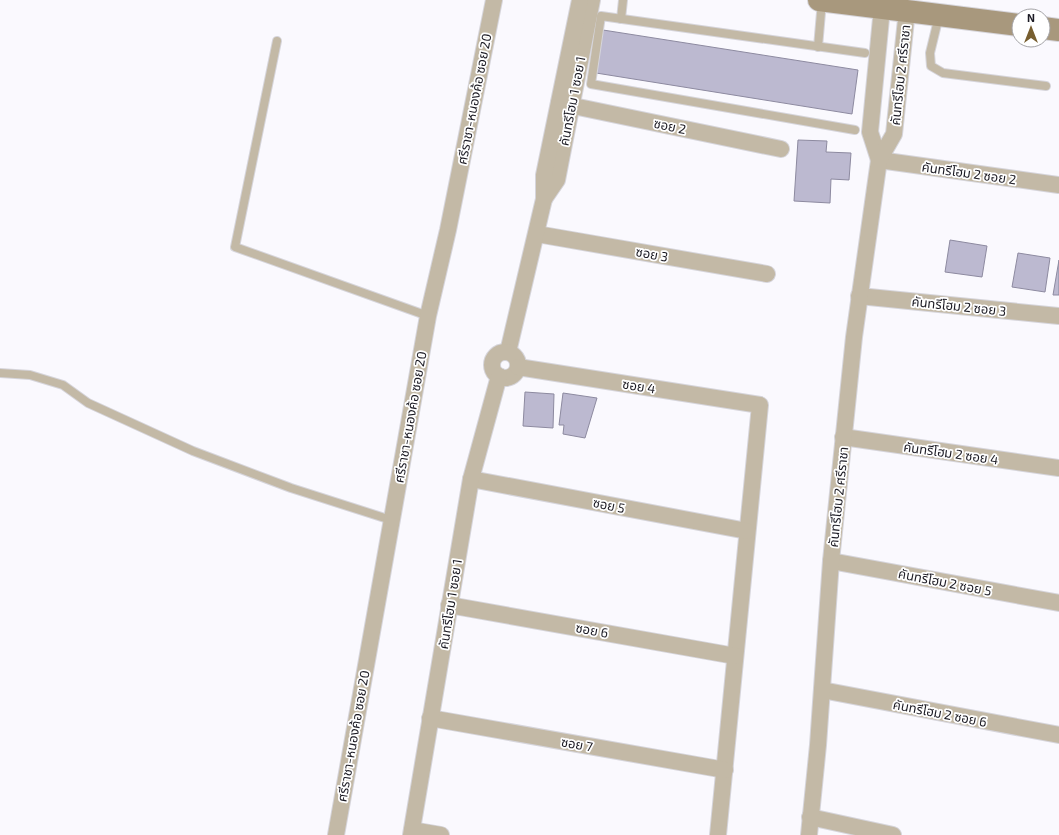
<svg xmlns="http://www.w3.org/2000/svg" width="1059" height="835" font-family="'Exo 2','Noto Sans Thai',sans-serif">
<style>
.building{fill:#bcb9d0;stroke:#8d8aa0}
.lines{fill:none;stroke-linecap:round;stroke-linejoin:round}
.service-casing{stroke:#d6d5db;stroke-width:10}
.minor-casing{stroke:#d6d5db;stroke-width:18}
.secondary-casing{stroke:#d6d5db;stroke-width:24}
.service{stroke:#c3b9a6;stroke-width:8}
.minor{stroke:#c3b9a6;stroke-width:16}
.secondary{stroke:#a8987d;stroke-width:22}
.labels{text-anchor:middle;stroke-width:3.5;stroke-linejoin:round;paint-order:stroke}
.street-label{font-size:13px;fill:#1b1a23;stroke:#fff}
</style>
<rect width="100%" height="100%" fill="#faf9fe"/>
<g class="building">
<path d="M603 30 858 70 852 114 596 73Z"/>
<path d="M798 140 827 141 826 152 851 153 849 180 831 179 830 203 794 201Z"/>
<path d="M950 240 987 246 982 277 945 272Z"/>
<path d="M1018 253 1050 258 1045 292 1012 287Z"/>
<path d="M1059 260V295H1053Z"/>
<path d="M525 392 554 394 553 428 523 426Z"/>
<path d="M563 393 597 398 585 438 563 434 564 425H559Z"/>
</g>
<g class="lines">
<g class="service-casing">
<g id="service">
<path d="M939 16 930 53 931 66 943 73 1046 86"/>
<path d="M621 19 623 0"/>
<path d="M277 41 235 247 428 316"/>
<path d="M818 47 822 1"/>
<path d="M855 130 591 84 601 16 865 53"/>
<path d="M0 373 30 375 63 385 88 403 193 451 291 488 391 520"/>
</g>
</g>
<g class="minor-casing">
<g id="minor">
<path d="M559 103 781 149"/>
<path d="M879 160 1059 185"/>
<path d="M879 160 870 132 882 8"/>
<path d="M544 199 557 180 592 0"/>
<path d="M537 234 767 274"/>
<path d="M859 296 1059 316"/>
<path d="M508 352 544 199V175L580 0"/>
<circle cx="505" cy="365" r="13"/>
<path d="M518 367 760 405 718 835"/>
<path d="M843 437 1059 468"/>
<path d="M471 479 747 531"/>
<path d="M831 561 1059 603"/>
<path d="M449 605 735 656"/>
<path d="M822 690 1059 735"/>
<path d="M430 718 725 770"/>
<path d="M810 817 893 835"/>
<path d="M412 830 441 835"/>
<path d="M336 835 428 316 448 230 494 0"/>
<path d="M411 835 471 479 499 376"/>
<path d="M809 835 818 745 831 561 854 337 879 160 894 134 907 10"/>
</g>
</g>
<g class="secondary-casing">
<g id="secondary">
<path d="M819 0 1019 25"/>
<path d="M1043 28 1059 30"/>
</g>
</g>
<use href="#service" class="service"/>
<use href="#minor" class="minor"/>
<use href="#secondary" class="secondary"/>
</g>
<g class="labels">
<g class="street-label">
<text transform="translate(900 75) rotate(-84)" y="5">คันทรีโฮม 2 ศรีราชา</text>
<text transform="translate(474 99) rotate(-79)" y="5">ศรีราชา-หนองค้อ ซอย 20</text>
<text transform="translate(572 101) rotate(-79)" y="5">คันทรีโฮม 1 ซอย 1</text>
<text transform="translate(670 126) rotate(12)" y="5">ซอย 2</text>
<text transform="translate(969 173) rotate(8)" y="5">คันทรีโฮม 2 ซอย 2</text>
<text transform="translate(652 254) rotate(10)" y="5">ซอย 3</text>
<text transform="translate(959 306) rotate(6)" y="5">คันทรีโฮม 2 ซอย 3</text>
<text transform="translate(639 386) rotate(9)" y="5">ซอย 4</text>
<text transform="translate(410 417) rotate(-80)" y="5">ศรีราชา-หนองค้อ ซอย 20</text>
<text transform="translate(951 453) rotate(8)" y="5">คันทรีโฮม 2 ซอย 4</text>
<text transform="translate(838 497) rotate(-84)" y="5">คันทรีโฮม 2 ศรีราชา</text>
<text transform="translate(609 505) rotate(11)" y="5">ซอย 5</text>
<text transform="translate(945 582) rotate(11)" y="5">คันทรีโฮม 2 ซอย 5</text>
<text transform="translate(450 604) rotate(-81)" y="5">คันทรีโฮม 1 ซอย 1</text>
<text transform="translate(592 630) rotate(10)" y="5">ซอย 6</text>
<text transform="translate(940 713) rotate(11)" y="5">คันทรีโฮม 2 ซอย 6</text>
<text transform="translate(353 736) rotate(-80)" y="5">ศรีราชา-หนองค้อ ซอย 20</text>
<text transform="translate(577 744) rotate(10)" y="5">ซอย 7</text>
</g>
</g>
<g transform="translate(1031 28)"><circle r="19" fill="#ffffff" stroke="#a4a3a7"/>
<path d="M0-3L7 15L0 10L-7 15Z" fill="#775e2f"/>
<text y="-6" font-size="11" font-weight="bold" text-anchor="middle" fill="#1b1a23">N</text>
</g>
</svg>
